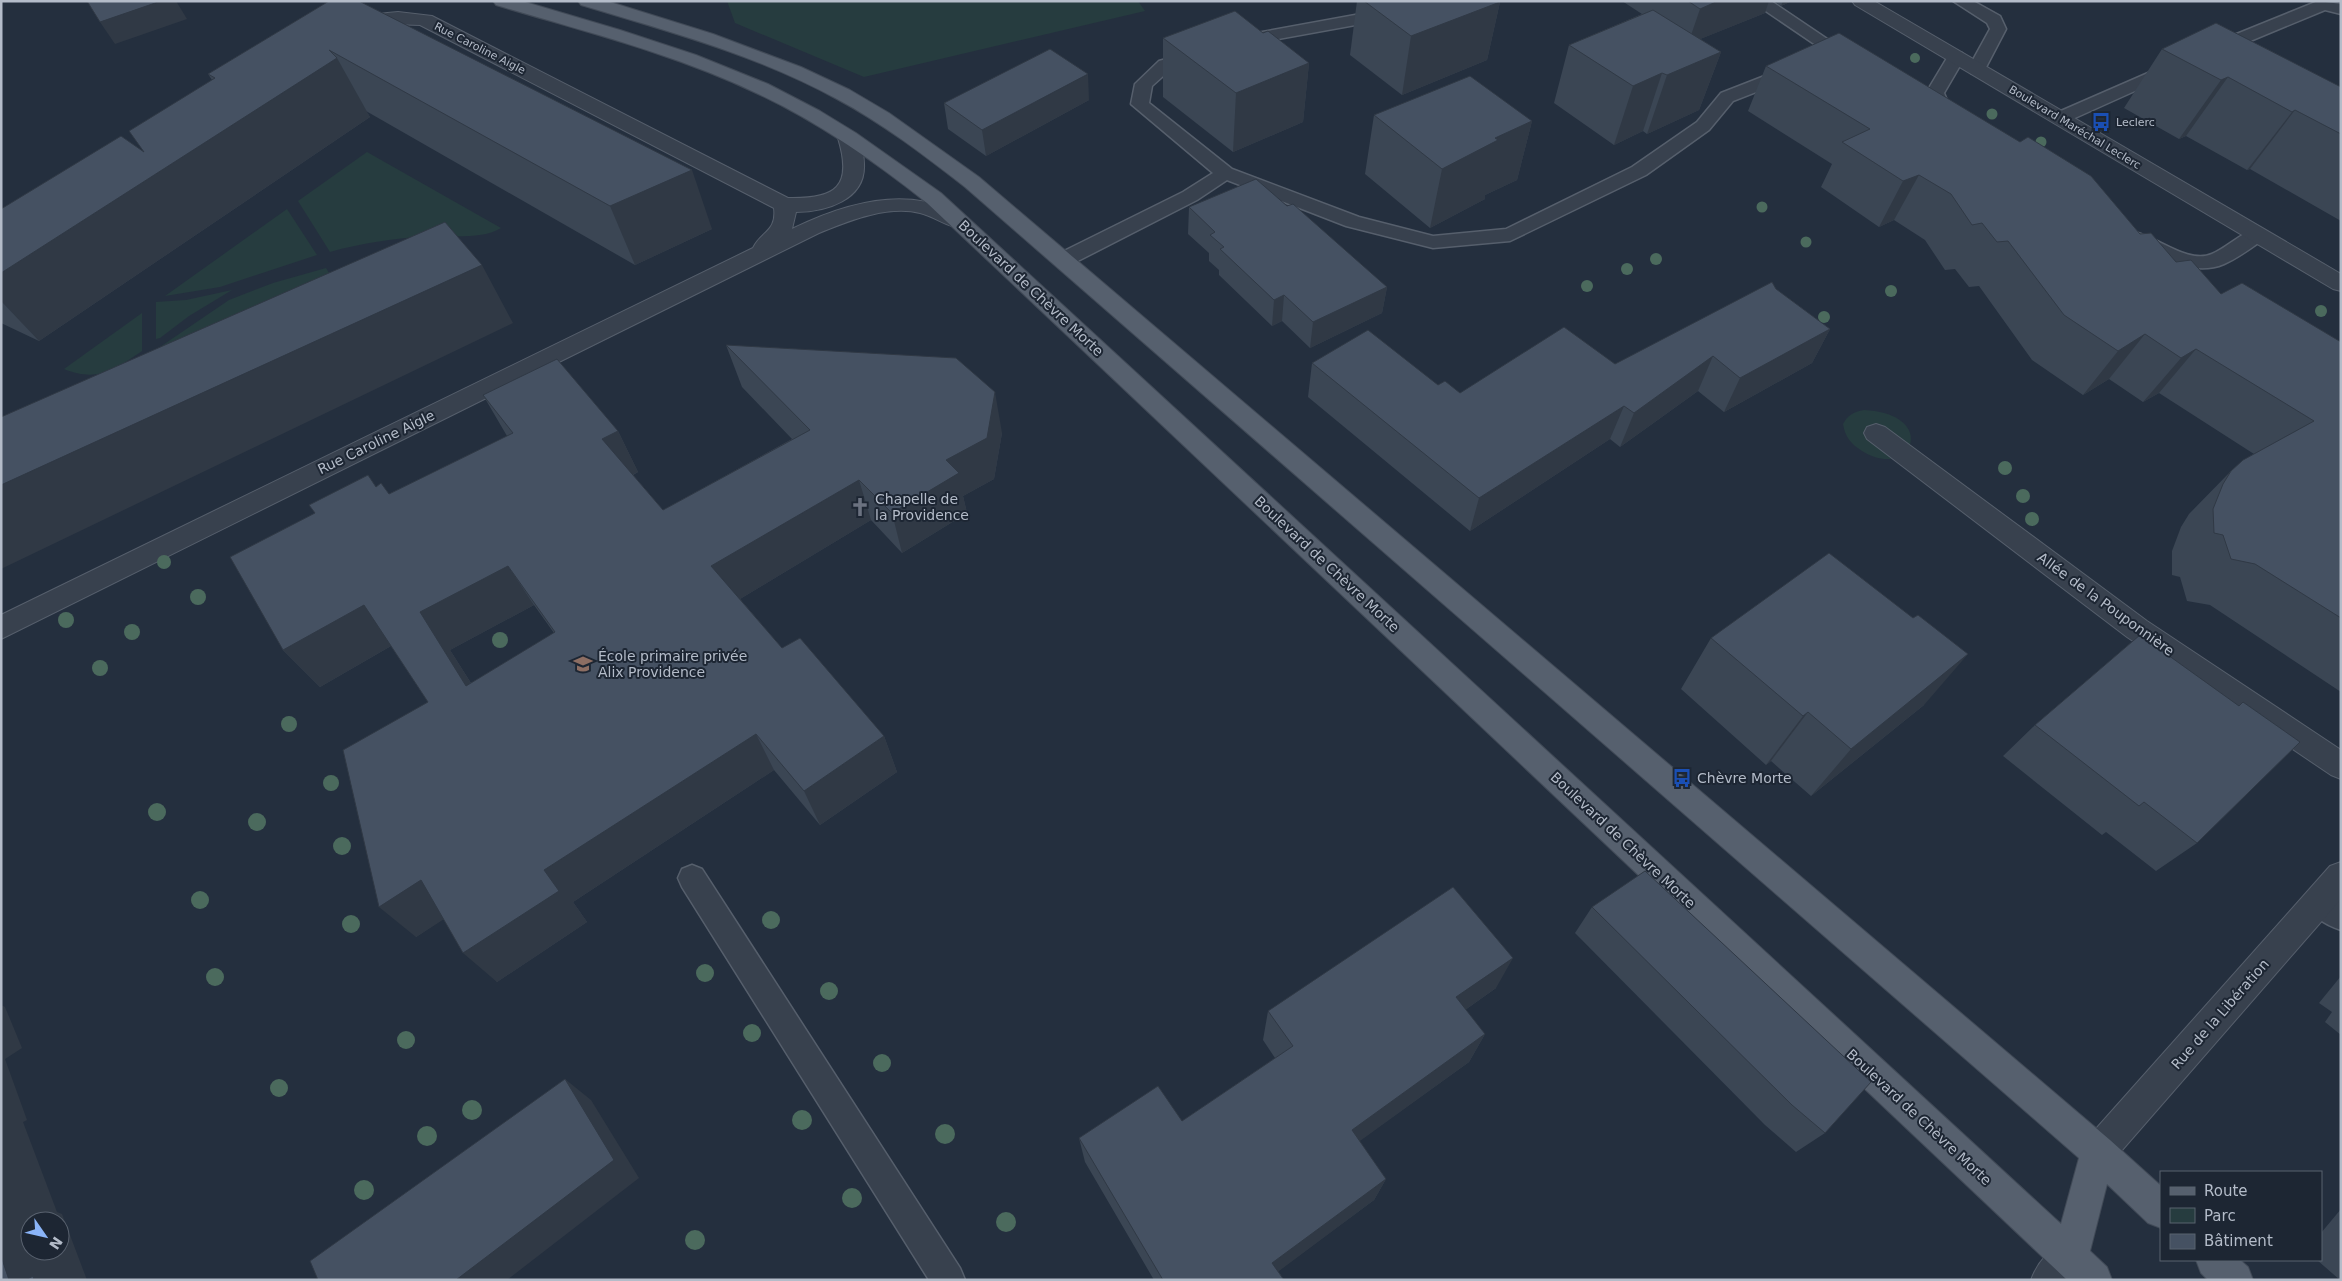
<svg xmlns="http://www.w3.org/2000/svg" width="2342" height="1281" font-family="'DejaVu Sans',sans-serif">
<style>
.green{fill:#263c3f}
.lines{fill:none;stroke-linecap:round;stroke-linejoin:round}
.lane-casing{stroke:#565f6c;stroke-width:3}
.street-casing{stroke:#565f6c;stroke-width:2}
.primary-casing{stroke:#414a57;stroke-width:2}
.lane{fill:#38414e;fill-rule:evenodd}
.street{fill:#38414e;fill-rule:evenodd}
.primary{fill:#56606e;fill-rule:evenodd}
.tree{fill:#4b6a5d}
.wall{fill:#3b4654;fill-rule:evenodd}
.shaded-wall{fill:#303945;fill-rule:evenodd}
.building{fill:#455162;stroke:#303945;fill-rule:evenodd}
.labels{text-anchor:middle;stroke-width:4;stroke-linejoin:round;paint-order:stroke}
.far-street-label{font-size:11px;fill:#b4bcc9;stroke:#1d2633}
.far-poi-label{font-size:11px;fill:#b4bcc9;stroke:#1d2633;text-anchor:start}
.street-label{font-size:14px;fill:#b4bcc9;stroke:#1d2633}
.poi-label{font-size:14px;fill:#b4bcc9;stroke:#1d2633;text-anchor:start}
</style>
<rect width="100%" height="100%" fill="#242f3e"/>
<g class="green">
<path d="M727 1H1138L1145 11 864 77 735 23Z"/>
<path d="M367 152 501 228C483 240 446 235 425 236 393 239 361 243 330 252L298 201Z"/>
<path d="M287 209 317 255 220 287 165 296Z"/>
<path d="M326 268 350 306 157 349 229 300 273 283Z"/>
<path d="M232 290 189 316 160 338 156 339V302L186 300Z"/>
<path d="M142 313V351C115 369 98 383 64 369Z"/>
<path d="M1864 410C1940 414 1912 482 1862 451 1851 444 1845 437 1843 424 1848 415 1853 412 1864 410Z"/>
</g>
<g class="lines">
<g class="lane-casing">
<g id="lane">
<path d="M1751 1H1771L1848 53C1842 60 1831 63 1823 61L1820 57 1826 52Z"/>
<path d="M1953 1H1973L2000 16 2006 29 1983 73H1971L1968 69 1990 29 1987 23Z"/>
<path d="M2318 1 2341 4V14L2325 10 2219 54H2207L2204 50 2207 46Z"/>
<path d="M1388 9 1394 10 1396 14 1394 18 1240 46 1234 45 1232 41 1234 37 1240 36Z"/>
<path d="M1195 51 1201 52 1204 56 1201 60 1171 69 1152 86 1149 103 1232 169 1359 217 1433 236 1506 229 1632 167 1697 122 1721 93 1785 68H1797L1800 72 1797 76 1733 101 1709 130 1646 175 1510 241 1433 248 1346 226 1227 180 1197 200 1070 265 1063 267 1056 265 1053 260 1056 255 1183 192 1213 173 1131 104 1135 84 1159 61Z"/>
<path d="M1956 52 1962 53 1965 57 1944 93 1951 110 1960 119 1957 123C1938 128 1932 107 1926 93L1950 53Z"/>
<path d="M2171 63 2177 64 2180 68 2177 72 2066 122H2054L2051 118 2054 114Z"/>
<path d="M2257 229 2264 231 2267 235 2264 239C2251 248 2238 258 2224 264 2193 277 2158 257 2131 243L2128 239 2131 235 2138 233C2160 239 2189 264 2212 254 2228 247 2240 233 2257 229Z"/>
<path d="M692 865 702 869 960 1268 965 1280H929L682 887 678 878 682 869Z"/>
<path d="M2318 888 2341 900V930C2326 925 2310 916 2304 901L2308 892Z"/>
</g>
</g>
<g class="street-casing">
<g id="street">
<path d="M1852 1H1874L2341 274V291L2333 289 1855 5Z"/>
<path d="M398 12 432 16 788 198C836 199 853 187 838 138L841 134 848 132 855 134C861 142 864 154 864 164 866 200 826 212 796 212L792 229C839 206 898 187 948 209 956 212 966 215 971 222L968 227C951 231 937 217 920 213 887 205 849 221 819 233L1 639V615L753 248C761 231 777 232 774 208L420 25 390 24 355 32 348 30 346 26C353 16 386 13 398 12Z"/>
<path d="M1876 424 1885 427 2147 621 2341 750V779L2331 775 2127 637 1867 439 1864 433 1867 427Z"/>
<path d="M2341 862V899L2110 1164 2098 1170 2086 1164 2080 1152 2086 1140 2330 866Z"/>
<path d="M2070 1239 2083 1244 2088 1257 2083 1270 2074 1280H2031C2038 1261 2052 1246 2070 1239Z"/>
</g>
</g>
<g class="primary-casing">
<g id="primary">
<path d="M493 1H522L620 30 696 55 768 84 820 111 856 133 941 193 2061 1224 2079 1158 965 187C924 155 882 123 837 99 757 55 667 31 581 5L578 1H607L713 34 801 67 850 90 889 113 979 177 2110 1140 2161 1186V1228L2148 1223 2107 1184 2090 1251 2107 1267 2112 1280H2067L927 203C873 160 817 121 754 92 672 53 582 31 496 5Z"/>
<path d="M2196 1260H2240L2248 1267 2253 1280H2208L2201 1273Z"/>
</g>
</g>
<use href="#lane" class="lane"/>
<use href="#street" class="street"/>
<use href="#primary" class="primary"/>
</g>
<g class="tree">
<circle cx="1915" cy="58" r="5"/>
<circle cx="1992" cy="114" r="5.5"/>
<circle cx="2041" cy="142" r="5.5"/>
<circle cx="1762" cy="207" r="5.5"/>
<circle cx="1806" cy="242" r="5.5"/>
<circle cx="1656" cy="259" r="6"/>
<circle cx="1627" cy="269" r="6"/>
<circle cx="1587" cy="286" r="6"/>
<circle cx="1891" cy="291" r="6"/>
<circle cx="2321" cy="311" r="6"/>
<circle cx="1824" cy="317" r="6"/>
<circle cx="2005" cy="468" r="7"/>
<circle cx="2023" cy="496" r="7"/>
<circle cx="2032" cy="519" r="7"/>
<circle cx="164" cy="562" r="7"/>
<circle cx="198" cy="597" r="8"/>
<circle cx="66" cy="620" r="8"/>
<circle cx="132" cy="632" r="8"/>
<circle cx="500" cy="640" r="8"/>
<circle cx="100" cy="668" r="8"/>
<circle cx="289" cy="724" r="8"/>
<circle cx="331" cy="783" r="8"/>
<circle cx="157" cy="812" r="9"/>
<circle cx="257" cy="822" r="9"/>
<circle cx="342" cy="846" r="9"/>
<circle cx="200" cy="900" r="9"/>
<circle cx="771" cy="920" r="9"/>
<circle cx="351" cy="924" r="9"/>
<circle cx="705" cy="973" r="9"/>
<circle cx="215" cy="977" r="9"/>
<circle cx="829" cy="991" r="9"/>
<circle cx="752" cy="1033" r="9"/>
<circle cx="406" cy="1040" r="9"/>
<circle cx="882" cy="1063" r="9"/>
<circle cx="279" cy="1088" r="9"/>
<circle cx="472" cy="1110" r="10"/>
<circle cx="802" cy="1120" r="10"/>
<circle cx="945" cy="1134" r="10"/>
<circle cx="427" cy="1136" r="10"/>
<circle cx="364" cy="1190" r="10"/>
<circle cx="852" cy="1198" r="10"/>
<circle cx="1006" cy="1222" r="10"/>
<circle cx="695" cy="1240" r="10"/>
</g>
<g class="wall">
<path d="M329 1 712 229 635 265 366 111 370 117 39 341 1 323V209L144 152 212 80 208 74Z"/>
<path d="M1357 1H1499L1500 2 1487 60 1402 95 1350 55Z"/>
<path d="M1622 1H1769L1765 13 1700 39 1721 52 1699 110 1647 134 1643 131 1614 145 1554 103 1569 45 1642 14Z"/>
<path d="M1774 1H1792L1781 6Z"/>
<path d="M1263 33 1309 63 1303 122 1233 152 1163 97V38Z"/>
<path d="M2162 49 2341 87V221L2250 169 2247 170 2186 136 2179 139 2124 108Z"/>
<path d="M1766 66 2140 234 2176 262 2221 294 2341 342V692L2210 605 2187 601 2180 577 2172 575V551L2181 527 2189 514 2231 471 2254 454 2159 393 2143 402 2109 379 2083 395 2032 360 1979 286 1969 287 1955 269 1945 270 1925 240 1894 220 1879 227 1821 187 1832 164 1748 111Z"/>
<path d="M1089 100 986 156 948 129 944 103Z"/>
<path d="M1374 115 1532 121 1517 180 1485 195V199L1430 228 1365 174Z"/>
<path d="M1287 206 1387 287 1382 313 1310 348 1282 321 1272 326 1219 275V270L1209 261V253L1188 234 1189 207Z"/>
<path d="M1776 289 1830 329 1812 363 1724 412 1698 391 1620 447 1610 439 1470 531 1308 397 1312 363 1460 393 1615 364Z"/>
<path d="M726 345 1002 433 994 479 963 496 967 513 902 553 871 520 740 599 782 648 884 736 897 772 820 825 774 770 573 902 587 922 497 982 443 919 416 937 428 702 391 646 320 687 283 650 376 487 389 494 507 436 483 395 618 431 638 472 633 475 663 510 792 439 742 387ZM534 605 554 633 471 683 450 650Z"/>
<path d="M2140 635 2197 843 2156 871 2106 832 2102 835 2003 756 2035 725Z"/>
<path d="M1711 638 1924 705 1811 796 1771 761 1766 765 1681 689Z"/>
<path d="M1592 907 1825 1133 1796 1152 1765 1125 1575 933Z"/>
<path d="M2341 976V1035L2325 1022 2332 1012 2319 1003Z"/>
<path d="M1496 988 1465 1010 1485 1034 1469 1062 1359 1141 1386 1179 1374 1200 1278 1271 1284 1280H1154L1085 1162 1079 1138 1182 1121 1275 1058 1263 1040 1268 1011Z"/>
<path d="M2341 1209V1280H2340L2317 1260H2321V1233Z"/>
</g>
<g class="shaded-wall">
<path d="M161 1H176L187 19 115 44 100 22Z"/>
<path d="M1718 1H1769L1765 13 1688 44 1700 9Z"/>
<path d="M1783 1H1792L1781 6Z"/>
<path d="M1500 2 1487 60 1402 95 1411 36Z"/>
<path d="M1721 52 1699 110 1647 134 1667 75Z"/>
<path d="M337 58 370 117 39 341 1 301V273Z"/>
<path d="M1309 63 1303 122 1233 152 1236 93Z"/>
<path d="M1662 73 1643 131 1614 145 1633 86Z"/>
<path d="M1088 74 1089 100 986 156 982 130Z"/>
<path d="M2228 77 2186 136 2179 139 2221 80Z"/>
<path d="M2295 110 2250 169 2247 170 2292 112Z"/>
<path d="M1532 121 1517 180 1485 195V199L1430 228 1442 169 1495 138Z"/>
<path d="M692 170 712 229 635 265 610 206Z"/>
<path d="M1919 175 1894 220 1879 227 1903 181Z"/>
<path d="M482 265 513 323 1 569V485Z"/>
<path d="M1387 287 1382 313 1310 348 1313 322Z"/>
<path d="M1284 295 1282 321 1272 326 1274 300Z"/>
<path d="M1830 329 1812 363 1724 412 1740 378Z"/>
<path d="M2145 334 2109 379 2083 395 2118 351Z"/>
<path d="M2196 349 2159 393 2143 402 2181 358Z"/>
<path d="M1713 356 1698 391 1620 447 1634 413Z"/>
<path d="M995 392 1002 433 994 479 963 496 967 513 902 553 892 513 946 460Z"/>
<path d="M1624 406 1610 439 1470 531 1479 498Z"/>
<path d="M618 431 638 472 622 480 602 439Z"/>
<path d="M859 480 871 520 730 605 711 566Z"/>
<path d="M508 566 534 605 450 650 496 723 466 686 420 612Z"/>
<path d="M364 605 396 643 320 687 283 650Z"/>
<path d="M1968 654 1924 705 1811 796 1851 749Z"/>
<path d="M1808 712 1771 761 1766 765 1803 716Z"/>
<path d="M756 734 774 770 573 902 587 922 497 982 463 953 544 870Z"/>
<path d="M884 736 897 772 820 825 804 791Z"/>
<path d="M421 880 455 912 416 937 379 907Z"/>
<path d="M1513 958 1496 988 1441 1027 1456 997Z"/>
<path d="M1 1005 5 1007 22 1048 5 1059 27 1120 23 1122 57 1212 62 1214 87 1280H9L1 1256ZM30 1221H60V1251H30Z"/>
<path d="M1485 1034 1469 1062 1342 1154 1352 1130Z"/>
<path d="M565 1079 591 1100 639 1178 507 1280H456Z"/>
<path d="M1386 1179 1374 1200 1267 1280 1272 1263Z"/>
</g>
<g class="building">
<path d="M87 1H161L100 22Z"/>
<path d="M329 1H359L692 170 610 206 329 50 337 58 1 273V209L121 136 144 152 129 131 215 78 208 74Z"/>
<path d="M1364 1H1499L1500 2 1411 36Z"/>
<path d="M1688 1H1718L1700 9Z"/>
<path d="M1653 10 1721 52 1667 75 1662 73 1633 86 1569 45Z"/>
<path d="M1235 11 1263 33 1268 31 1309 63 1236 93 1163 38Z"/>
<path d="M2216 23 2341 87V134L2295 110 2292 112 2228 77 2221 80 2162 49Z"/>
<path d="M1839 33 2020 142 2028 137 2091 176 2140 234 2151 233 2176 262 2191 260 2221 294 2242 283 2341 342V618L2255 564 2231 559 2223 535 2214 533 2213 509 2223 484 2231 471 2243 460 2314 421 2196 349 2181 358 2145 334 2118 351 2064 315 2008 241 1997 242 1982 223 1972 225 1951 194 1919 175 1903 181 1842 142 1870 129 1766 66Z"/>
<path d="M1050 49 1088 74 982 130 944 103Z"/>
<path d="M1470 76 1532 121 1495 138 1498 140 1442 169 1374 115Z"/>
<path d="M1256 179 1287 206 1293 204 1387 287 1313 322 1284 295 1274 300 1220 249 1224 247 1210 235 1215 232 1189 207Z"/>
<path d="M445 222 482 265 1 485V417Z"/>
<path d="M1772 282 1776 289 1830 329 1740 378 1713 356 1634 413 1624 406 1479 498 1312 363 1368 330 1438 385 1445 381 1460 393 1564 327 1615 364Z"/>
<path d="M726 345 956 358 995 392 987 438 946 460 959 473 892 513 859 480 711 566 782 648 800 638 884 736 804 791 756 734 544 870 559 891 463 953 421 880 379 907 343 750 428 702 364 605 283 650 230 557 315 513 309 505 368 475 376 487 381 483 389 494 513 433 483 395 557 359 618 431 602 439 663 510 810 430ZM508 566 555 632 466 686 420 612Z"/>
<path d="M1829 553 1913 618 1918 615 1968 654 1851 749 1808 712 1803 716 1711 638Z"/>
<path d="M2140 635 2239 706 2243 702 2300 742 2197 843 2144 802 2139 806 2035 725Z"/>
<path d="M1645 871 1871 1082 1825 1133 1792 1105 1592 907Z"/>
<path d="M1453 887 1513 958 1456 997 1485 1034 1352 1130 1386 1179 1272 1263 1284 1280H1163L1079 1138 1158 1086 1182 1121 1293 1046 1268 1011Z"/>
<path d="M565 1079 614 1160 456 1280H318L310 1261Z"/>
<path d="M1 1256 9 1280H1Z"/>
<path d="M33 1276 34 1280H26Z"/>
</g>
<defs>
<g id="bus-bare" transform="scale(1.5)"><path d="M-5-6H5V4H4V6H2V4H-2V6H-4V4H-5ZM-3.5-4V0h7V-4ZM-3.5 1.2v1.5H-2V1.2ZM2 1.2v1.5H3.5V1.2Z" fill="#1a4fb4" stroke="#1d2633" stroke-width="2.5" paint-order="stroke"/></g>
<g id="church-bare" transform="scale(1.5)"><path d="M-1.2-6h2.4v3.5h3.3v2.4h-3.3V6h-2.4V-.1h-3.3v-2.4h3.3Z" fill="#6b7280" stroke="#1d2633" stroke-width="2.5" paint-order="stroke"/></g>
<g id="school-bare" transform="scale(1.5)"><path d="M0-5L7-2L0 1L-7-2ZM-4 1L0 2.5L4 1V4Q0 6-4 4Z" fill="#8d6e63" stroke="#1d2633" stroke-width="2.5" paint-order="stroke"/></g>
</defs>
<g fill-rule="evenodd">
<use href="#bus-bare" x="2101" y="122"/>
<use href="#church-bare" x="860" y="507"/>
<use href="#school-bare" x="583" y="664"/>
<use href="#bus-bare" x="1682" y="778"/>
</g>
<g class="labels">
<g class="far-street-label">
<text transform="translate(480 48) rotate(27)" y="4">Rue Caroline Aigle</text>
<text transform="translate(2075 127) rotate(31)" y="4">Boulevard Maréchal Leclerc</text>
</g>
<g class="far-poi-label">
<text x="2116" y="126">Leclerc</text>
</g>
<g class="street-label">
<text transform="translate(1031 288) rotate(43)" y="5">Boulevard de Chèvre Morte</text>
<text transform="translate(376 442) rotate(-26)" y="5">Rue Caroline Aigle</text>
<text transform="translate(1327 564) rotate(43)" y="5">Boulevard de Chèvre Morte</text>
<text transform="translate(2106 604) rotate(36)" y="5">Allée de la Pouponnière</text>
<text transform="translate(1623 840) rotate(43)" y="5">Boulevard de Chèvre Morte</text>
<text transform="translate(2220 1014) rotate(-49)" y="5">Rue de la Libération</text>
<text transform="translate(1919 1117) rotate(43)" y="5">Boulevard de Chèvre Morte</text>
</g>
<g class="poi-label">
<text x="875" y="504">Chapelle de<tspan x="875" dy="16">la Providence</tspan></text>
<text x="598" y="661">École primaire privée<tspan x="598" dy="16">Alix Providence</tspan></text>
<text x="1697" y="783">Chèvre Morte</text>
</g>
</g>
<rect width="2342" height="1281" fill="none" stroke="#b4bcc9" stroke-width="5"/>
<rect x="2160" y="1171" width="162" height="90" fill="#1d2633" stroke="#59626f"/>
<rect x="2170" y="1187" width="25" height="8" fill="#56606e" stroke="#59626f"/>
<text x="2204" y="1196" font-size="15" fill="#b4bcc9">Route</text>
<rect x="2170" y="1208" width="25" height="15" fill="#263c3f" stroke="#59626f"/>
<text x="2204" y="1221" font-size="15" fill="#b4bcc9">Parc</text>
<rect x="2170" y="1234" width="25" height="15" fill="#455162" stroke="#59626f"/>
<text x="2204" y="1246" font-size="15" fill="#b4bcc9">Bâtiment</text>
<g transform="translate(45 1236) rotate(124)"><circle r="24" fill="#1d2633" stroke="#59626f"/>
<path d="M0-4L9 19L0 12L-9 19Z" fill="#8ab4f8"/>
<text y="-8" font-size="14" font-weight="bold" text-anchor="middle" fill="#b4bcc9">N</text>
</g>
</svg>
